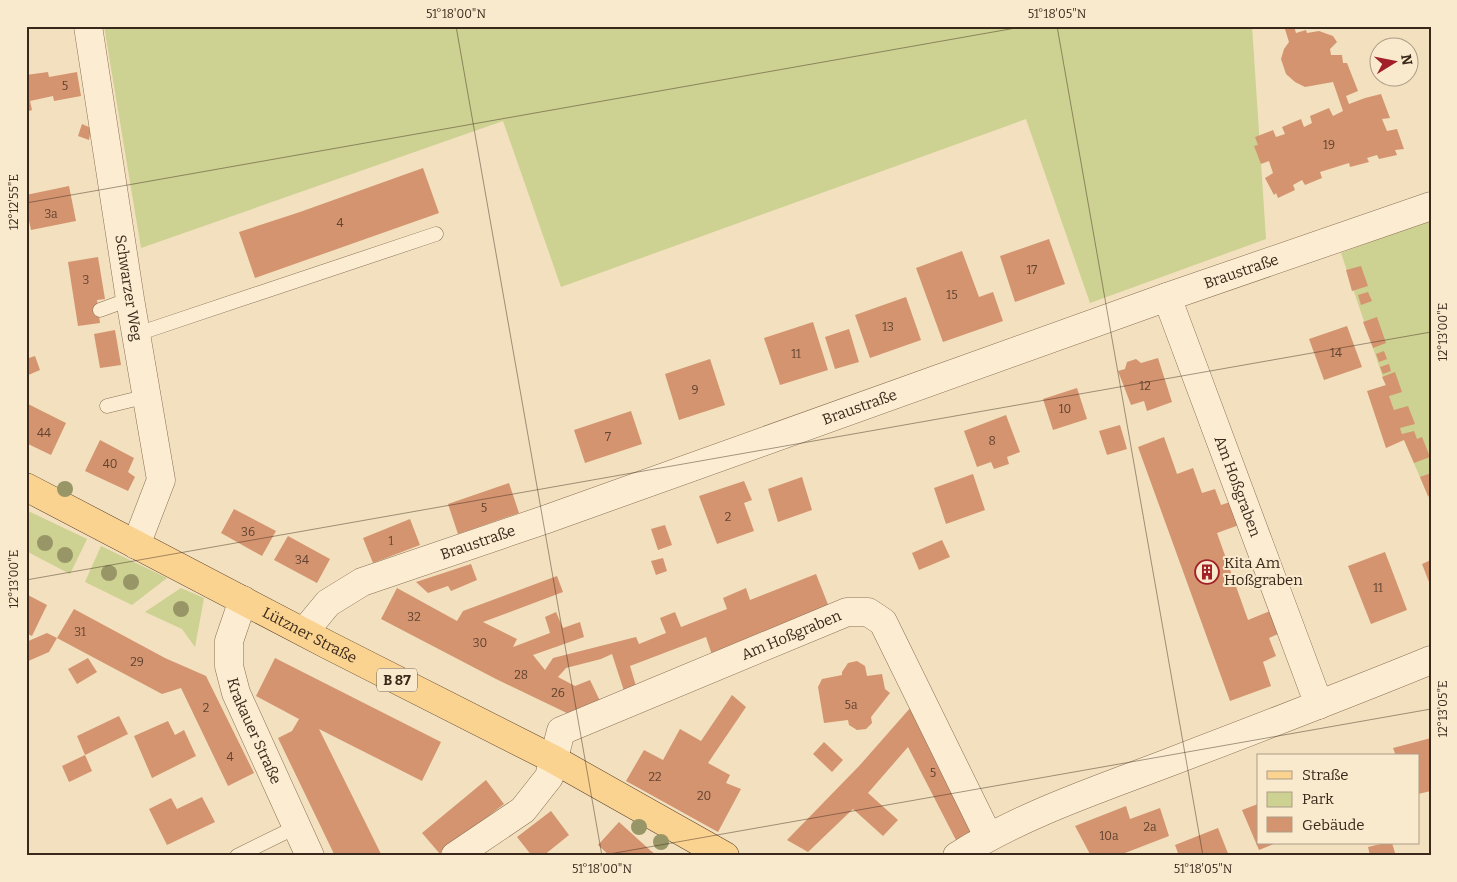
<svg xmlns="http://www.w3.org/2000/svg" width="1457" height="882" font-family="Bitter,serif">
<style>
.green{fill:#cdd191}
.building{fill:#d49470}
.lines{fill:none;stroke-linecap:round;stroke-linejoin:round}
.lane-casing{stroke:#8c6f55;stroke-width:15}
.street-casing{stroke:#8c6f55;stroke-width:29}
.primary-casing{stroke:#593d2a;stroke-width:29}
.lane{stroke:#fcedd2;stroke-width:14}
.street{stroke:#fcedd2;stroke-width:28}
.primary{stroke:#fad391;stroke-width:28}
.tree{fill:#989667}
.ticks{fill:none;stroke:#3a281b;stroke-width:1;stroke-opacity:0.45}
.labels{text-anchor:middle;stroke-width:4;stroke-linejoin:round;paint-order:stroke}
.number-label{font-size:12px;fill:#604330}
.shield{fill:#f9eace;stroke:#736251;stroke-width:1}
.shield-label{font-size:14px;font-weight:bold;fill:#3a281b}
.street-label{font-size:15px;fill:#3a281b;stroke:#f9eace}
.poi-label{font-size:15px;fill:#3a281b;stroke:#f9eace;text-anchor:start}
.neatline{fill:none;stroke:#3a281b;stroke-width:2}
.ticks-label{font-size:12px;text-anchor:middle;fill:#3a281b}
</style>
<rect width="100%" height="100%" fill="#f2e0be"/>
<g class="green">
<path d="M104 26H1252L1266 239 1090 303 1026 119 561 287 503 121 141 248Z"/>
<path d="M1431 219V503L1404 440 1341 253Z"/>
<path d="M26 510 87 539 70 574 26 551Z"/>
<path d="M101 546 167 578 132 605 85 582Z"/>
<path d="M181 588 204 598 195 647 182 629 145 612Z"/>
</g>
<g class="building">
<path d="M1284 26H1294L1296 33 1306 30 1307 33 1319 31 1333 36 1337 42 1330 49 1331 55H1342L1343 63H1347L1358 91 1346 96 1349 104 1365 98 1381 94 1390 118 1382 119 1387 131 1397 129 1404 149 1395 150 1397 155 1379 159 1377 155 1367 158 1369 162 1350 167 1349 163 1320 172 1322 178 1305 185 1302 180 1293 185 1295 190 1278 198 1276 193 1274 195 1265 178 1273 173 1269 161 1261 164 1254 146 1258 145 1255 137 1273 130 1276 137 1285 134 1282 127 1301 119 1304 127 1312 123 1310 116 1329 108 1333 116 1343 111 1333 82 1305 87 1295 82 1286 74 1281 59 1284 49 1289 42Z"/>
<path d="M48 72 49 77 77 72 81 96 54 101 53 96 30 101 32 110 26 112V75Z"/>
<path d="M82 124 91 128 89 140 78 136Z"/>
<path d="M423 168 439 213 255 278 239 232 300 212Z"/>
<path d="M69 186 76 221 31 230 26 207V195Z"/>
<path d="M1049 239 1065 284 1015 302 1000 256Z"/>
<path d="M962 251 979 297 993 292 1003 321 943 342 916 268Z"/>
<path d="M98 257 105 299 97 300 100 323 78 326 68 262Z"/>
<path d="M1361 266 1368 286 1352 291 1346 270Z"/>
<path d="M1368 292 1372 301 1361 305 1358 295Z"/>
<path d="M906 297 921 340 870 358 855 315Z"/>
<path d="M1377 317 1386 343 1373 348 1363 322Z"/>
<path d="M813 322 828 370 780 385 764 338Z"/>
<path d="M1347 326 1362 367 1324 380 1309 339Z"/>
<path d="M849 329 859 362 835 369 825 337Z"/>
<path d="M115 330 121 365 100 368 94 334Z"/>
<path d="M1384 351 1387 359 1379 362 1376 354Z"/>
<path d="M35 356 40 370 26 376V359Z"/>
<path d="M1158 358 1172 402 1147 411 1144 401 1131 405 1118 371 1125 369 1127 362 1136 359 1141 363Z"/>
<path d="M710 359 725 405 679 420 665 374Z"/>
<path d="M1389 364 1391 371 1383 374 1380 367Z"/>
<path d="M1395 372 1402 392 1389 396 1394 410 1408 406 1415 424 1400 428 1402 434 1414 431 1417 439 1422 437 1430 457 1414 463 1404 440 1386 448 1367 391 1386 385 1382 377Z"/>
<path d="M1077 388 1087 419 1053 430 1043 399Z"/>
<path d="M26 403 66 423 51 455 26 443Z"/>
<path d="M631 411 642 444 585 463 574 430Z"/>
<path d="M1006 415 1020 452 1007 457 1009 464 994 469 991 462 977 467 964 431Z"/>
<path d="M1120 425 1127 449 1107 455 1099 431Z"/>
<path d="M1164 437 1177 474 1193 468 1202 493 1215 489 1221 505 1230 502 1239 525 1217 533 1248 620 1270 611 1278 634 1269 638 1276 656 1263 662 1271 686 1230 701 1138 447Z"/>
<path d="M100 440 134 458 128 472 135 477 128 491 85 471Z"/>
<path d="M1431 473V495L1428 496 1420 477Z"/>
<path d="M973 474 985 510 946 524 934 488Z"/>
<path d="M802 477 812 510 778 522 768 489Z"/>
<path d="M744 481 752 500 744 503 754 531 717 544 699 496Z"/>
<path d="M509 483 519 513 458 534 448 504Z"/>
<path d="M234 509 276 531 262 556 221 533Z"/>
<path d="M410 519 420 545 373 563 363 538Z"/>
<path d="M665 525 672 545 658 550 651 529Z"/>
<path d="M288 536 330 559 317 583 274 560Z"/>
<path d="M942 540 950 557 919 570 912 553Z"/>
<path d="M1385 552 1407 610 1371 624 1348 566Z"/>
<path d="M663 558 667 571 656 575 651 561Z"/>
<path d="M1431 560V581L1429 582 1422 564Z"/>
<path d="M471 564 477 580 451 591 448 586 428 593 416 582Z"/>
<path d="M816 574 829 607 712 655 706 637 630 666 636 686 624 691 612 654 601 659 566 668 558 677 575 686 590 680 601 703 571 715 496 679 381 619 397 588 457 621 463 611 557 576 563 592 483 622 517 639 513 647 550 633 545 617 556 612 563 628 580 622 584 637 533 655 545 670 553 658 636 637 639 644 666 633 660 618 675 612 681 627 727 609 723 598 746 588 750 600Z"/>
<path d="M26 594 47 605 32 636 26 633Z"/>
<path d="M74 609 165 658 206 676 254 773 228 786 181 688 162 694 57 638Z"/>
<path d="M47 633 57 638 49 652 26 662V642Z"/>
<path d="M88 658 97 672 77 684 68 669Z"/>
<path d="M275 658 441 742 422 781 319 729 382 856H335L278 738 292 731 299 719 256 696Z"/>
<path d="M857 661 865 666 867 676 882 674 885 689 890 693 871 717 872 723 866 729 857 730 849 725 848 720 824 723 818 687 822 679 842 675V672L848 663Z"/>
<path d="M732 695 746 707 708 763 730 775 726 783 741 789 718 832 626 781 644 750 663 760 680 729 701 741Z"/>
<path d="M911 707 974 830 957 842 908 747 868 793 898 820 883 836 853 809 808 852 787 840 860 765Z"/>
<path d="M119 716 128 734 85 755 77 736Z"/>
<path d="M168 721 175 735 184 730 196 756 152 778 134 736Z"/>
<path d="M1431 738V791L1418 794V756H1396L1393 748Z"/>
<path d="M824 742 843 760 832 772 813 754Z"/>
<path d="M85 755 92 771 69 782 62 766Z"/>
<path d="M486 780 504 804 440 854 422 833Z"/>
<path d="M202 797 215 822 167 845 149 809 171 798 177 809Z"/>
<path d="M1258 804V843H1276L1259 850 1242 810Z"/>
<path d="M1126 806 1130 819 1160 808 1169 836 1125 853 1126 856H1091L1075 826Z"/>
<path d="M551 811 569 835 543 856H532L517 837Z"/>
<path d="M619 822 651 851 658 856H610L598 845Z"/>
<path d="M1218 828 1229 856H1179L1175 845Z"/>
<path d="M1385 843H1392L1396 856H1370L1368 847Z"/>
</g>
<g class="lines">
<g class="lane-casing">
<g id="lane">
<path d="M100 310 130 299"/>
<path d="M137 334 436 234"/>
<path d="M107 406 148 396"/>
<path d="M237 856 296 827"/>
</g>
</g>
<g class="street-casing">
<g id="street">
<path id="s1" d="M88 26 130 299 161 480 136 545"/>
<path id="s2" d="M1167 297 1319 705"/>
<path id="s3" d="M243 600 229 641V666L236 693 310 856"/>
<path id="s4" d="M304 632 328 603 362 582 547 519 1167 297 1431 206"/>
<path id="s5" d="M455 856 523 810 549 777 561 731 847 612H868L883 622 988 836"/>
<path d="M957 856C1022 815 1094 791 1165 764 1254 730 1343 696 1431 660"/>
</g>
</g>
<g class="primary-casing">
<g id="primary">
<path id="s6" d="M26 487 328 645 553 759 725 856"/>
</g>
</g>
<use href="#lane" class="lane"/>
<use href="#street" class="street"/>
<use href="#primary" class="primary"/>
</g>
<g class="tree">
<circle cx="65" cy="489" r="8"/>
<circle cx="45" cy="543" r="8"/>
<circle cx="65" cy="555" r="8"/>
<circle cx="109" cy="573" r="8"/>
<circle cx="131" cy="582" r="8"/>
<circle cx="181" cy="609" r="8"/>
<circle cx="639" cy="827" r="8"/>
<circle cx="661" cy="842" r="8"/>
</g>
<path class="ticks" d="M456 26 602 856M1057 26 1203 856M26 203 1027 26M26 580 1431 332M598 856 1431 709"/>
<defs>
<g id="building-ring" transform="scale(1.25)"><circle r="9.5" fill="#f9eace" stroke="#a11f27" stroke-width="1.5"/><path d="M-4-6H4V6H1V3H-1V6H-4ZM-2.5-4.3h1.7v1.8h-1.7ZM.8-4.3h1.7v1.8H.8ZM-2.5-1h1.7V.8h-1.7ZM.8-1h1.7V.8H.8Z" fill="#a11f27"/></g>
</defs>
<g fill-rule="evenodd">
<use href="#building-ring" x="1207" y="572"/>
</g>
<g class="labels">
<g class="number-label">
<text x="65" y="90">5</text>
<text x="1329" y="149">19</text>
<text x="51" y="218">3a</text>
<text x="340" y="227">4</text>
<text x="1032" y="274">17</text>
<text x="86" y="284">3</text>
<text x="952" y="299">15</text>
<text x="888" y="331">13</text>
<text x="1336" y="357">14</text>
<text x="796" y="358">11</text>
<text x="1145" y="390">12</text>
<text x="695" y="394">9</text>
<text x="1065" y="413">10</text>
<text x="44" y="437">44</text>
<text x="608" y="441">7</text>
<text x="992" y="445">8</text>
<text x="110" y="468">40</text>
<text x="484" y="512">5</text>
<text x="728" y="521">2</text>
<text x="248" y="536">36</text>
<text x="391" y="545">1</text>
<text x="302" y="564">34</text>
<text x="1378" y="592">11</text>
<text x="414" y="621">32</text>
<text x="80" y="636">31</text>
<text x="480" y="647">30</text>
<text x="137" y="666">29</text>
<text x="521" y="679">28</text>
<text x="558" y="697">26</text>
<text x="851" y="709">5a</text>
<text x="206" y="712">2</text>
<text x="230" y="761">4</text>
<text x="933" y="777">5</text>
<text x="655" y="781">22</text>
<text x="704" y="800">20</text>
<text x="1150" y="831">2a</text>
<text x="1109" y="840">10a</text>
</g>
<rect class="shield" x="377" y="668.5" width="40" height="23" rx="4"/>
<g class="shield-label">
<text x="397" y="685">B 87</text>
</g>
<g class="street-label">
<text dy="5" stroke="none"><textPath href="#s4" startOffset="1010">Braustraße</textPath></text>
<text dy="5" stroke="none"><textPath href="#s1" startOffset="265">Schwarzer Weg</textPath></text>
<text dy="5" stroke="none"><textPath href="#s4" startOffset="605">Braustraße</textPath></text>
<text dy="5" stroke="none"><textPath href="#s2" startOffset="202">Am Hoßgraben</textPath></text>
<text dy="5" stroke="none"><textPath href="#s4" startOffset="200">Braustraße</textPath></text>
<text dy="5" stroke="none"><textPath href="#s6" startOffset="320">Lützner Straße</textPath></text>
<text dy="5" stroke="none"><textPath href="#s5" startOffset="421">Am Hoßgraben</textPath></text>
<text dy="5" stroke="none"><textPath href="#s3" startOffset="138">Krakauer Straße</textPath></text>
</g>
<g class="poi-label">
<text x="1224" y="568">Kita Am<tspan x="1224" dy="17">Hoßgraben</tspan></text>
</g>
</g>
<rect width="1457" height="882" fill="none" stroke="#f9eace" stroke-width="55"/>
<rect x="1257" y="754" width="162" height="90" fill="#f9eace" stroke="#ad9c86"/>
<rect x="1267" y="771" width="25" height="8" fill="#fad391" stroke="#ad9c86"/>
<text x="1302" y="780" font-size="15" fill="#3a281b">Straße</text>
<rect x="1267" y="792" width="25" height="15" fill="#cdd191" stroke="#ad9c86"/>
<text x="1302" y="804" font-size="15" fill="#3a281b">Park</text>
<rect x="1267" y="817" width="25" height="15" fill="#d49470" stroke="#ad9c86"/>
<text x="1302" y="830" font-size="15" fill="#3a281b">Gebäude</text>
<g transform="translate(1394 62) rotate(80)"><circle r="24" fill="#f9eace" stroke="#ad9c86"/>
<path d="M0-4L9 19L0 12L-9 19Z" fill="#a11f27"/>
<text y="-8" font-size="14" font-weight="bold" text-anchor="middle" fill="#3a281b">N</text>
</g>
<rect x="28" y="28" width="1402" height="826" class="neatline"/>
<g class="ticks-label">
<text x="456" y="18">51°18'00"N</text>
<text x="1057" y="18">51°18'05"N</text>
<text transform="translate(14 202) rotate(-90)" y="4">12°12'55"E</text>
<text transform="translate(1443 332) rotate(-90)" y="4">12°13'00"E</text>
<text transform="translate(14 579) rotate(-90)" y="4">12°13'00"E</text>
<text transform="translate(1443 709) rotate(-90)" y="4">12°13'05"E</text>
<text x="602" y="873">51°18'00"N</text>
<text x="1203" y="873">51°18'05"N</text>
</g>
</svg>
